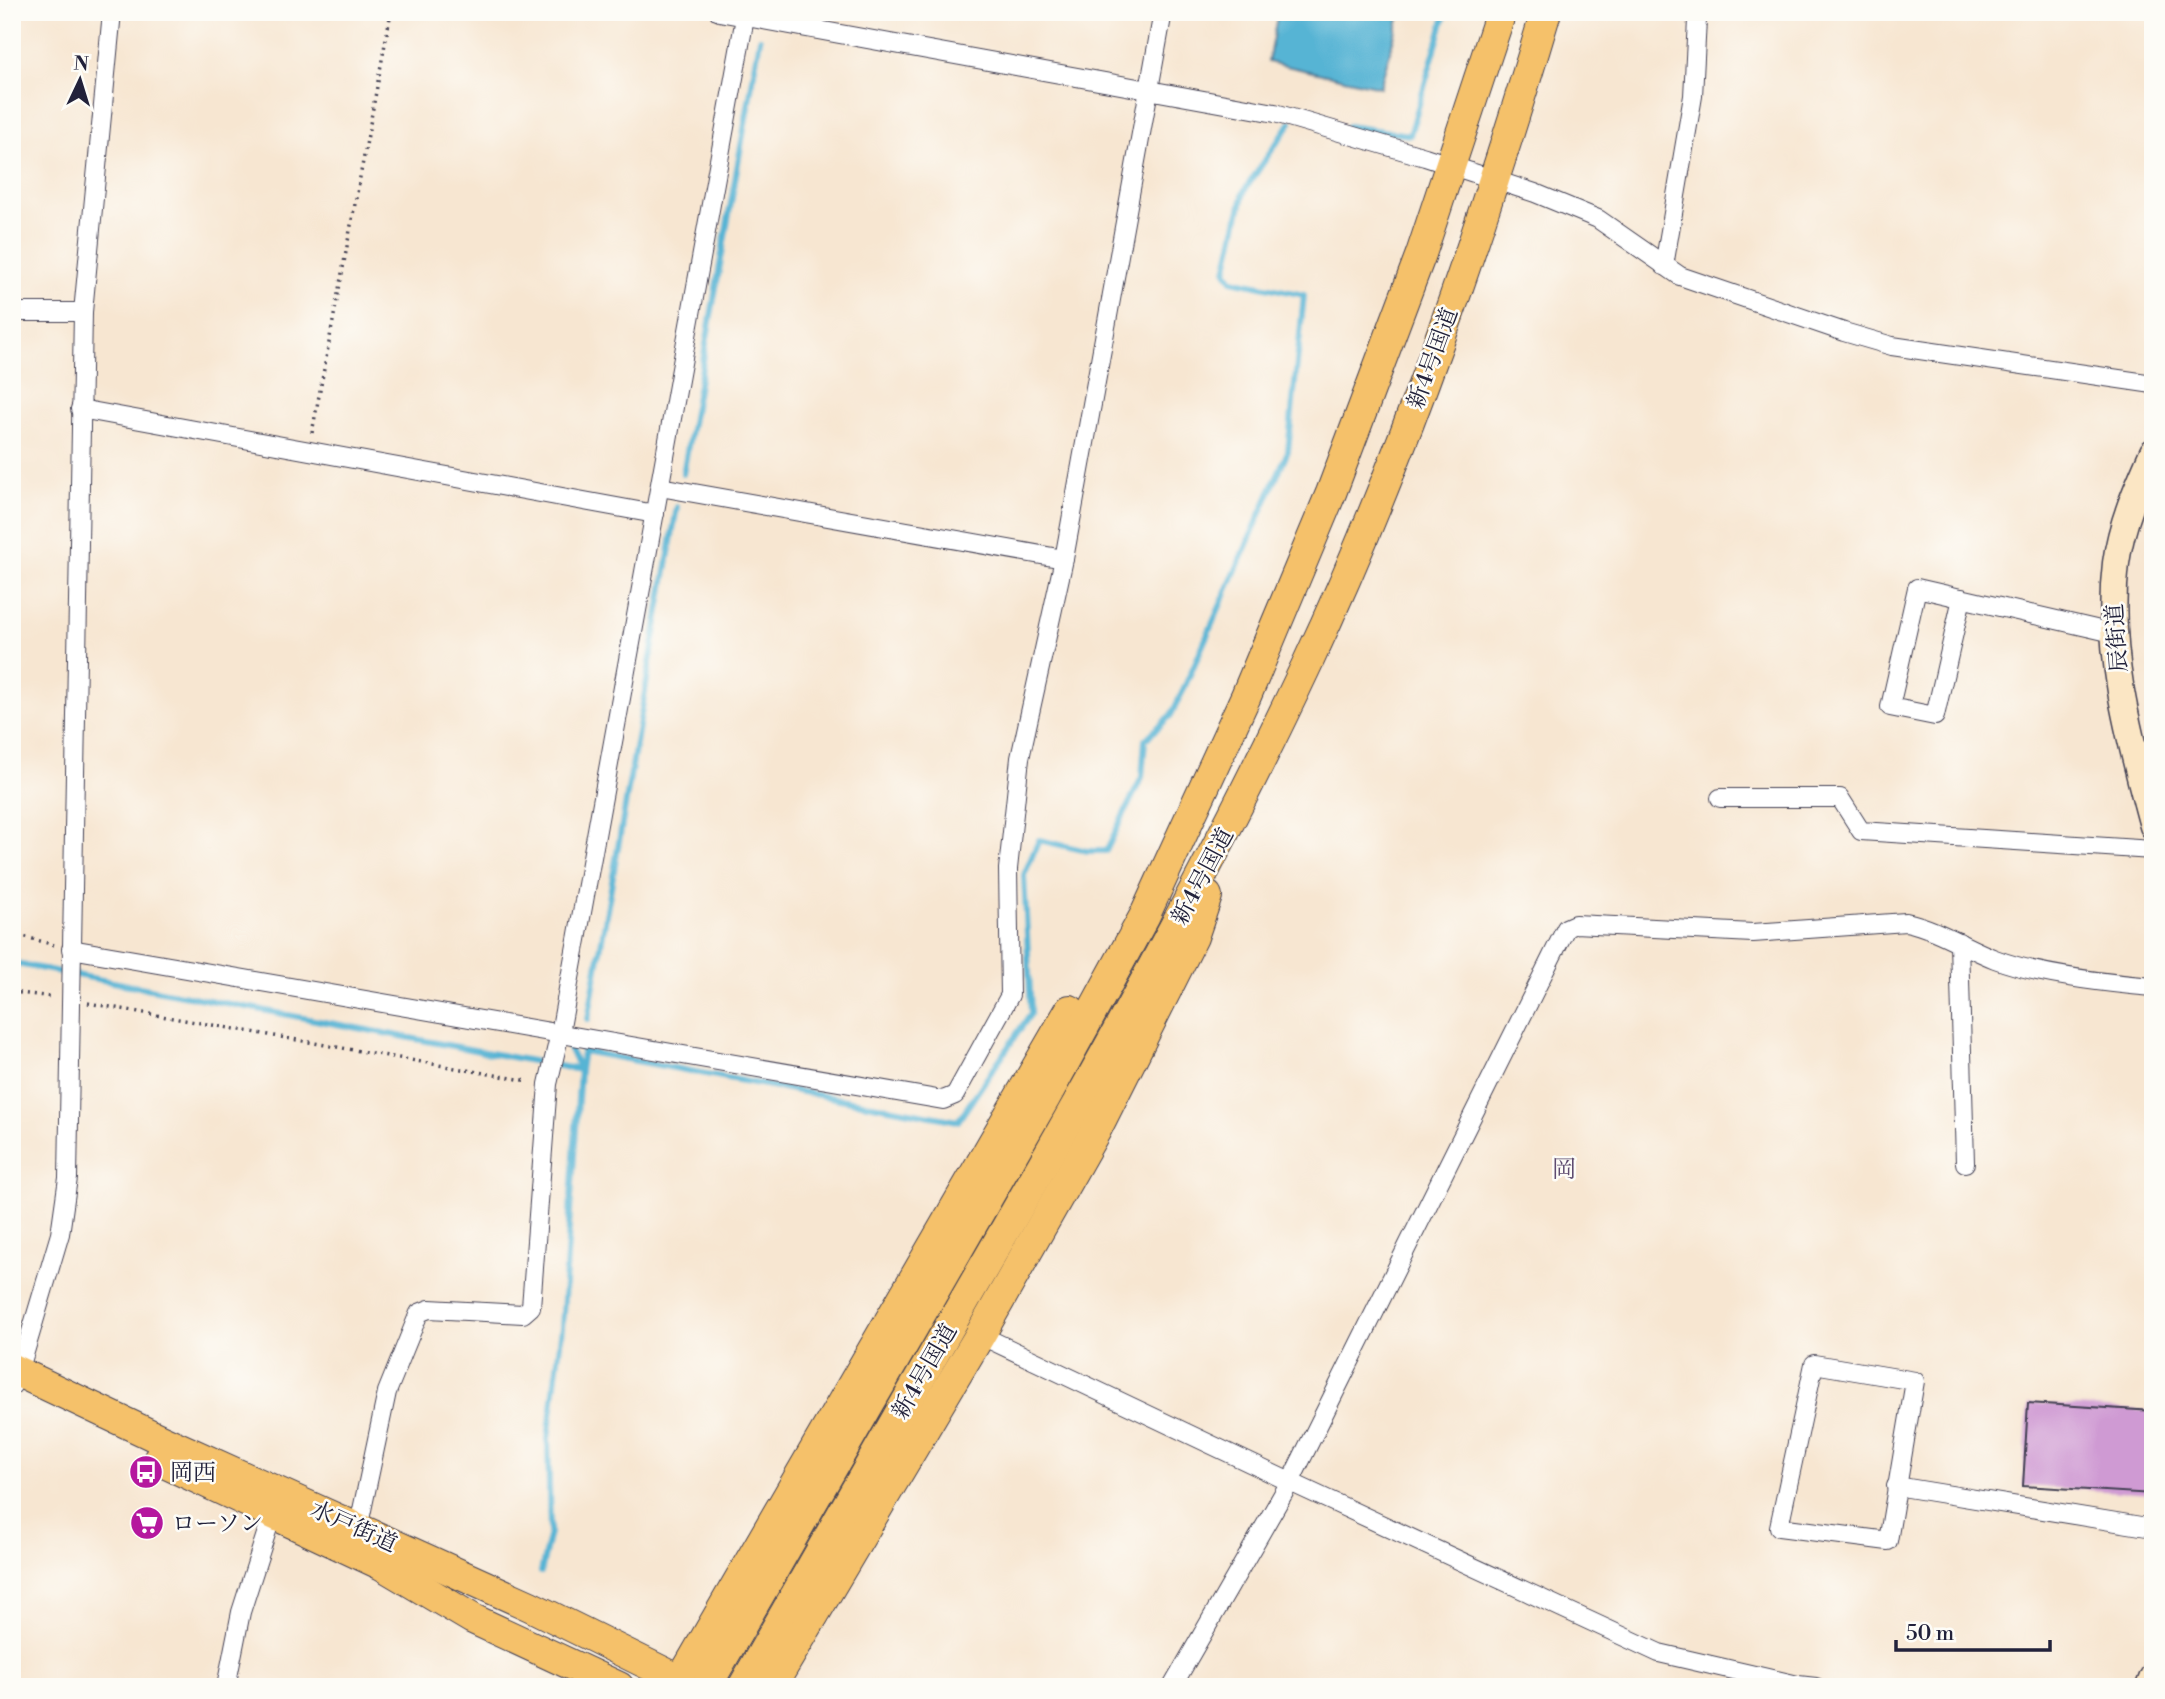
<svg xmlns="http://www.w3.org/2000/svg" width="2165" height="1699" font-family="'Libre Bodoni','Noto Serif JP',serif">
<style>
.water{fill:#56b4d4;stroke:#3c6b88;stroke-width:2}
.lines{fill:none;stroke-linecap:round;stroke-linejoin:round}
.stream{stroke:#56b4d4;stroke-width:6}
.building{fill:#cf9ad3}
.minor-casing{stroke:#423f52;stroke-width:20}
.secondary-casing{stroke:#423f52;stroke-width:29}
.trunk-casing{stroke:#423f52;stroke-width:32}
.path{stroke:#423f52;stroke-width:3.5;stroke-dasharray:2 5;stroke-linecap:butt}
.minor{stroke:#fff;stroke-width:18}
.secondary{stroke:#fbe6c4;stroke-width:26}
.trunk{stroke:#f5c16b;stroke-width:30}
.labels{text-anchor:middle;stroke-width:5;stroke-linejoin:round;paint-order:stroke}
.street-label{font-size:23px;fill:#22223b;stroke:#fdfcf7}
.poi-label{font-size:23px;fill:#22223b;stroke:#fdfcf7;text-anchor:start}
.neighbourhood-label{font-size:24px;fill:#5f4c70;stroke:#fdfcf7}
</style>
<rect width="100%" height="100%" fill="#fdfcf7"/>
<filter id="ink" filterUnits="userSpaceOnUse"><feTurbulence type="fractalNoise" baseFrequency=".0143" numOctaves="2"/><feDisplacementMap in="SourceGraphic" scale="14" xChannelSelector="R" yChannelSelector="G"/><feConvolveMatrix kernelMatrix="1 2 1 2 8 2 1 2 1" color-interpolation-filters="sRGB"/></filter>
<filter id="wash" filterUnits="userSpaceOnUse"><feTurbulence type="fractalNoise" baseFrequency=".00686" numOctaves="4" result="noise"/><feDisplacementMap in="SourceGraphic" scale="28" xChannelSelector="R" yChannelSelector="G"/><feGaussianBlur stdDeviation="1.57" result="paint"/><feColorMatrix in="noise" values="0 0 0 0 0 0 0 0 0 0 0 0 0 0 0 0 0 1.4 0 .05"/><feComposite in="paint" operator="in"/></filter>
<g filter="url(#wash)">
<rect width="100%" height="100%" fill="#f7e6d1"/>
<path class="water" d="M1278 12H1401L1380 87 1268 62Z"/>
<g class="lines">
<g class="stream">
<path d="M1348 126 1410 135 1446 12"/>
<path d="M683 474 760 39"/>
<path d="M12 963 580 1070"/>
<path d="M588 1020 677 507"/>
<path d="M564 1038 580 1070"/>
<path d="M583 1051 958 1121 1031 1013 1024 875 1039 840 1087 851H1106L1142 777 1145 740 1171 715 1181 695 1288 451 1304 295 1232 280 1226 271 1244 191 1291 122"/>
<path d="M541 1572 550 1532 548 1439 562 1327 580 1070 583 1049"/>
</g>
</g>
<g id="blocks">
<path class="building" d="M2028 1403 2153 1411V1494L2023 1486Z"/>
</g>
</g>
<g filter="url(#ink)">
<use href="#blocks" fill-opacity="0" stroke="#423f52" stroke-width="2"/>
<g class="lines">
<g class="minor-casing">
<g id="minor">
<path d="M719 12 1275 113 1425 157 1535 193 1598 219 1680 276 1844 332 1892 346 2153 384"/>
<path d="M1664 266 1693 96 1697 20 1699 12"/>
<path d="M12 312H83"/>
<path d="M80 409 655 514"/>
<path d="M660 487 1064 559"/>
<path d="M1962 598 1935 716 1890 707 1917 588 2113 633"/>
<path d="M1720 798H1840L1861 831 2153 850"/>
<path d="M1959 942 1965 1163"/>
<path d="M71 949 943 1100 955 1095 1010 995 1008 869 1020 758 1064 559 1163 12"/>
<path d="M980 1335 1290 1482 1659 1653 1798 1685 1816 1687"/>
<path d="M1814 1364 1915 1381 1888 1541 1779 1527Z"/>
<path d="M12 1386 19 1372 60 1234 68 1178 83 312 112 12"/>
<path d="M1896 1486 2153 1528"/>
<path d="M358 1529 387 1392 419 1313 429 1309 523 1314 531 1307 548 1084 560 1033 746 12"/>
<path d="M226 1687 241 1612 275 1506"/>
<path d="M1172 1687 1290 1482 1566 928 1575 924 1753 933 1906 922C1938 929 1964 947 1995 959 2037 975 2107 983 2153 987"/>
</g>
</g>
<g class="secondary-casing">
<g id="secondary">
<path d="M2153 452C2137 488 2121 524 2116 563 2105 652 2130 740 2153 826"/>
<path d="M2149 1687 2153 1677"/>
</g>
</g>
<g class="trunk-casing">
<g id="trunk">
<path d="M12 1369 160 1439 530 1606 694 1687"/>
<path d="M158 1460 382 1565 473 1619 619 1687"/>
<path d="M677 1687 1070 1010"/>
<path d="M706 1687 1045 1098 1145 915 1246 696 1331 493 1421 254 1501 12"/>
<path d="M743 1687C819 1554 895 1421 971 1289 1090 1084 1207 877 1308 662 1406 453 1480 233 1546 12"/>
<path d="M771 1687 980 1335 1096 1130 1193 937 1207 896"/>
</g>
</g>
<g class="path">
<path d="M312 433 391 12"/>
<path d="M12 933 54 945"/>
<path d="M12 992 53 997"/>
<path d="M88 1003 529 1081"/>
</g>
<use href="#minor" class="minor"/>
<use href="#secondary" class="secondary"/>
<use href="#trunk" class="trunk"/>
</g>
</g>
<defs>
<g id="bus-disc" transform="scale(1.75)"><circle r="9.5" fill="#b5179e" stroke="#fdfcf7"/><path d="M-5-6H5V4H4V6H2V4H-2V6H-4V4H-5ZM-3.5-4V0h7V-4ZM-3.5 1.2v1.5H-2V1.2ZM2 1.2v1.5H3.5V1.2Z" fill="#fff"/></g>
<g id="supermarket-disc" transform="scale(1.75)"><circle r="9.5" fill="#b5179e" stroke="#fdfcf7"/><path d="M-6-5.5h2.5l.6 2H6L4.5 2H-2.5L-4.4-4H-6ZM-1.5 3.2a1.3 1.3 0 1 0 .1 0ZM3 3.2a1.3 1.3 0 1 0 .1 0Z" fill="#fff"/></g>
</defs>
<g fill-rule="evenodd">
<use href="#bus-disc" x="146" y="1472"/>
<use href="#supermarket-disc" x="147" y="1523"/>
</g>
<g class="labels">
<g class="street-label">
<text transform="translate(1432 358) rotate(-70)" y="8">新4号国道</text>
<text transform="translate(2116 638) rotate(-94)" y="8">辰街道</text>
<text transform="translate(1202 876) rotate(-62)" y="8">新4号国道</text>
<text transform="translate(924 1371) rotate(-60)" y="8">新4号国道</text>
<text transform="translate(354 1526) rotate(24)" y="8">水戸街道</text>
</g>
<g class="poi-label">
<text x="170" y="1480">岡西</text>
<text x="172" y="1531">ローソン</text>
</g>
<g class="neighbourhood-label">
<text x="1564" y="1177">岡</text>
</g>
</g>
<rect width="2165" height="1699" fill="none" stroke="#fdfcf7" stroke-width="42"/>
<g transform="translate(80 80) rotate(4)" stroke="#fdfcf7" stroke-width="5" paint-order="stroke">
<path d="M0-5L12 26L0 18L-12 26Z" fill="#22223b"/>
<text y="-10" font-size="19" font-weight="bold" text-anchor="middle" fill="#22223b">N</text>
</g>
<path d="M1896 1640v10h154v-10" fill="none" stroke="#22223b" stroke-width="3.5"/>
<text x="1906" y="1640" font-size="21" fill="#22223b" stroke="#fdfcf7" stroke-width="5" paint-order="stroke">50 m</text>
</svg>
